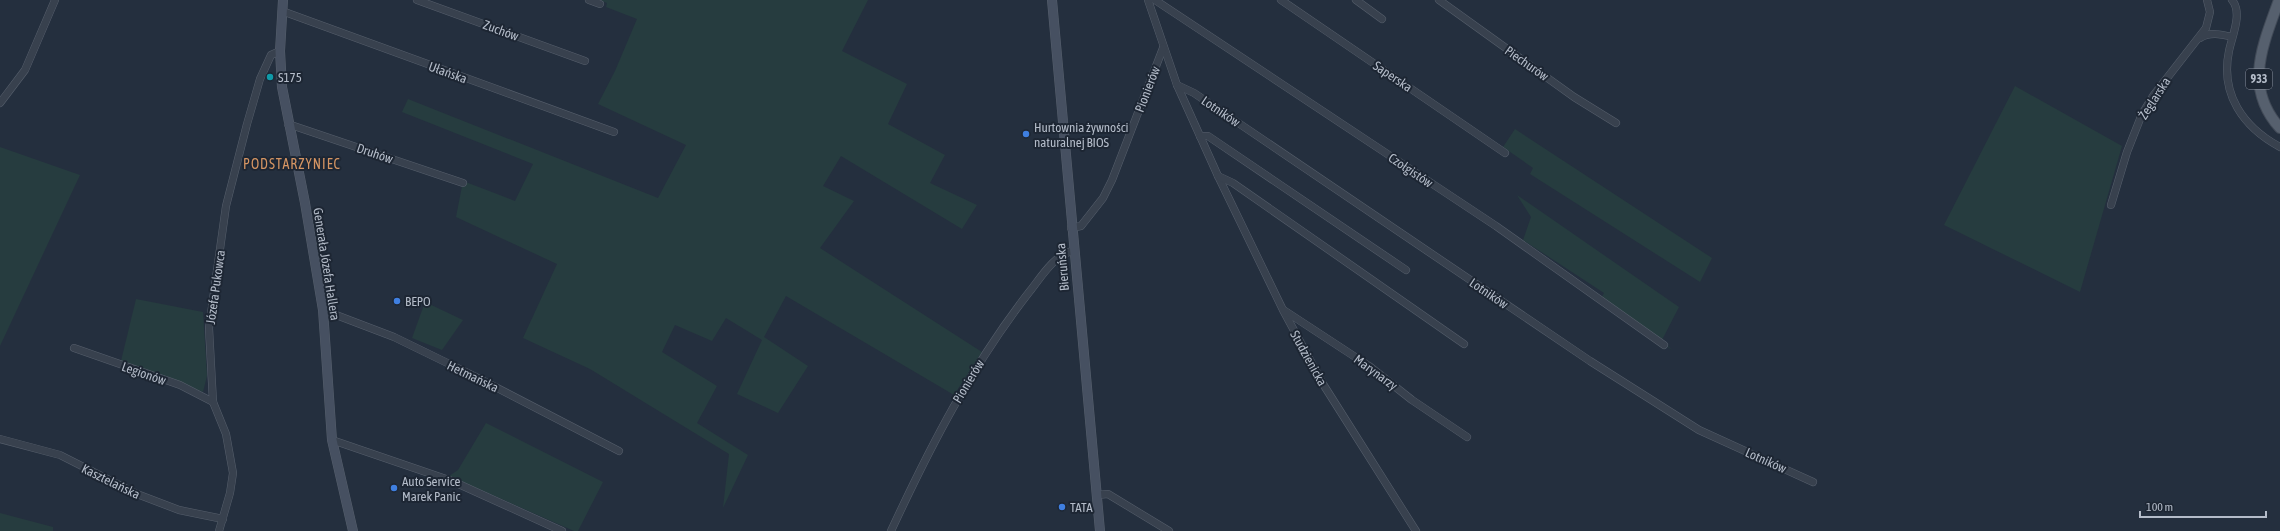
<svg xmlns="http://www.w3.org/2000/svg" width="2280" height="531" font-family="'Asap Condensed',sans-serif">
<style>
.green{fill:#263c3f}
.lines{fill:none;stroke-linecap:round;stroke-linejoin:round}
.street-casing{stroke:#565f6c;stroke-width:8}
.secondary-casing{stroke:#565f6c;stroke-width:10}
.primary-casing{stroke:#414a57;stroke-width:12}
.street{stroke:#38414e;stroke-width:7}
.secondary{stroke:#465061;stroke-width:9}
.primary{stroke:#56606e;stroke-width:10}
.culture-dot{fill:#0f9aa8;stroke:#1d2633;stroke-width:1.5}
.shop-dot{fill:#3f7fe0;stroke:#1d2633;stroke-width:1.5}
.labels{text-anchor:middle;stroke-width:4;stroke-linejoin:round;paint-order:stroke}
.shield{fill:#1d2633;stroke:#878f9c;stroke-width:1}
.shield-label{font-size:12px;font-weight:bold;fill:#b4bcc9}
.street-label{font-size:13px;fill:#b4bcc9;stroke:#1d2633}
.poi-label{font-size:13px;fill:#b4bcc9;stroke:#1d2633;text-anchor:start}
.neighbourhood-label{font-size:14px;letter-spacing:1px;fill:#d59563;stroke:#1d2633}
</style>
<rect width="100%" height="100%" fill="#242f3e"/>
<g class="green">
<path d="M600 0H868L842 51 907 84 888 124 945 155 930 183 977 205 962 229 841 156 823 186 854 201 820 248 982 352 954 395 786 296 764 337 808 366 778 413 737 394 762 340 726 318 712 341 675 325 662 352 717 386 697 423 748 455 723 508 729 454 590 369 523 338 557 264 456 217 463 181 515 201 533 164 402 112 408 99 658 198 686 145 598 104 615 71 637 19 606 7 607 3Z"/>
<path d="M2015 86 2122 146 2080 292 1944 225Z"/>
<path d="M1515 129 1712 258 1700 282 1530 174 1533 168 1503 147Z"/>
<path d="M0 147 80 175 0 346Z"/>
<path d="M1517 195 1679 307 1662 340 1672 350 1600 301 1604 293 1523 240 1531 217Z"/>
<path d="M136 299 203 312 207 376 203 392 121 361Z"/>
<path d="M425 302 463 320 442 350 412 338Z"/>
<path d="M486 423 603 482 578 531H574L449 476 458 470Z"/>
<path d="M0 513 53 527V531H0Z"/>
</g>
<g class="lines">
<g class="street-casing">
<g id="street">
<path d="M417 0 585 61"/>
<path d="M589 0 600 4"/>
<path d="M1148 0 1177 85 1218 176 1283 310 1323 384 1416 531"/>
<path d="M1155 0 1496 226 1664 345"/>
<path d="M1281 0 1505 153"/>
<path d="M1356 0 1382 19"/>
<path d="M1439 0 1574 97 1616 123"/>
<path d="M2232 0C2243 13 2232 36 2229 51 2220 94 2243 127 2280 147"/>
<path d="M282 11 614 132"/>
<path d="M2200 38C2210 32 2220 34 2232 37"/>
<path d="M1177 85 1194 93 1590 361 1699 430 1813 482"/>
<path d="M0 103 25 70 55 0"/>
<path d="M288 124 463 183"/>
<path d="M1200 136H1208L1406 270"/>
<path d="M1218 176 1233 183 1464 344"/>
<path d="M2111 205 2127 152 2142 114 2153 96 2206 28 2210 12 2207 0"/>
<path d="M1071 228 1081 226 1103 198 1112 180 1163 48"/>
<path d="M323 310 394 337 474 376 619 451"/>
<path d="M1285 311 1369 366 1412 400 1467 437"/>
<path d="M74 348 180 385 213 402"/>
<path d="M0 439 60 455 137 494 179 510 223 519"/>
<path d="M332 440 452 481 562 531"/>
<path d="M1097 495 1108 494 1169 531"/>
<path d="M219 531 230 493 233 473 226 434 213 402 209 328 226 206 247 124 260 79 271 55 280 51"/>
<path d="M891 531C930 447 972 365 1030 291 1041 277 1055 254 1073 251"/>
</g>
</g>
<g class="secondary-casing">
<g id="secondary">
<path d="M283 0 280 51 282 87 305 203 323 310 332 440 353 531"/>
<path d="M1052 0 1100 531"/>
</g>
</g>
<g class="primary-casing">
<path id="primary" d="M2279 0C2263 45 2243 87 2280 128"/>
</g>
<use href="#street" class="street"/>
<use href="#secondary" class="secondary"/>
<use href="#primary" class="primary"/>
</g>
<circle class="culture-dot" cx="270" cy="77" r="4"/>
<g class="shop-dot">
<circle cx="1026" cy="134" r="4"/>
<circle cx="397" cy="301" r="4"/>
<circle cx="394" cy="488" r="4"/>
<circle cx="1062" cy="507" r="4"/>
</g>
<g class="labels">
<rect class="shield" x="2246" y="69" width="26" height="20" rx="3"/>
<g class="shield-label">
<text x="2259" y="83">933</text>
</g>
<g class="street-label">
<text transform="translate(501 30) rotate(20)" y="5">Zuchów</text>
<text transform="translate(1527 63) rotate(35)" y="5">Piechurów</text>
<text transform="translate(448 72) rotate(20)" y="5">Ułańska</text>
<text transform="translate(1393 76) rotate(34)" y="5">Saperska</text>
<text transform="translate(1147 89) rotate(-69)" y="5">Pionierów</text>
<text transform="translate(2154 98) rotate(-57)" y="5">Żeglarska</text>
<text transform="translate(1221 111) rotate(34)" y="5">Lotników</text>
<text transform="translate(375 153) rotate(19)" y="5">Druhów</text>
<text transform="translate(1411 170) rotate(34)" y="5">Czołgistów</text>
<text transform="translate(327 264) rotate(81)" y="5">Generała Józefa Hallera</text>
<text transform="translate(1062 267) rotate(-95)" y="5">Bieruńska</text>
<text transform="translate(215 287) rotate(-82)" y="5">Józefa Pukowca</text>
<text transform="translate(1489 293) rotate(34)" y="5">Lotników</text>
<text transform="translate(1309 358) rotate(61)" y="5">Studzienicka</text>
<text transform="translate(1376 372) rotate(36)" y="5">Marynarzy</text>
<text transform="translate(144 373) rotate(19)" y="5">Legionów</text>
<text transform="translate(473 376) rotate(26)" y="5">Hetmańska</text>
<text transform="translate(968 381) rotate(-59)" y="5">Pionierów</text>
<text transform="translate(1766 460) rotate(24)" y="5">Lotników</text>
<text transform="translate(111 481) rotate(26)" y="5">Kasztelańska</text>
</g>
<g class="poi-label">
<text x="278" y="82">S175</text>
<text x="1034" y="132">Hurtownia żywności<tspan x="1034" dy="15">naturalnej BIOS</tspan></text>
<text x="405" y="306">BEPO</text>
<text x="402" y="486">Auto Service<tspan x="402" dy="15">Marek Panic</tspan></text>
<text x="1070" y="512">TATA</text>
</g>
<g class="neighbourhood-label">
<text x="292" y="169">PODSTARZYNIEC</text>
</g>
</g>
<path d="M2140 511v6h126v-6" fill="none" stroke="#b4bcc9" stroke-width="2"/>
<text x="2146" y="511" font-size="12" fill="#b4bcc9" stroke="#1d2633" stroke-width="3" paint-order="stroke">100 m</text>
</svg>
